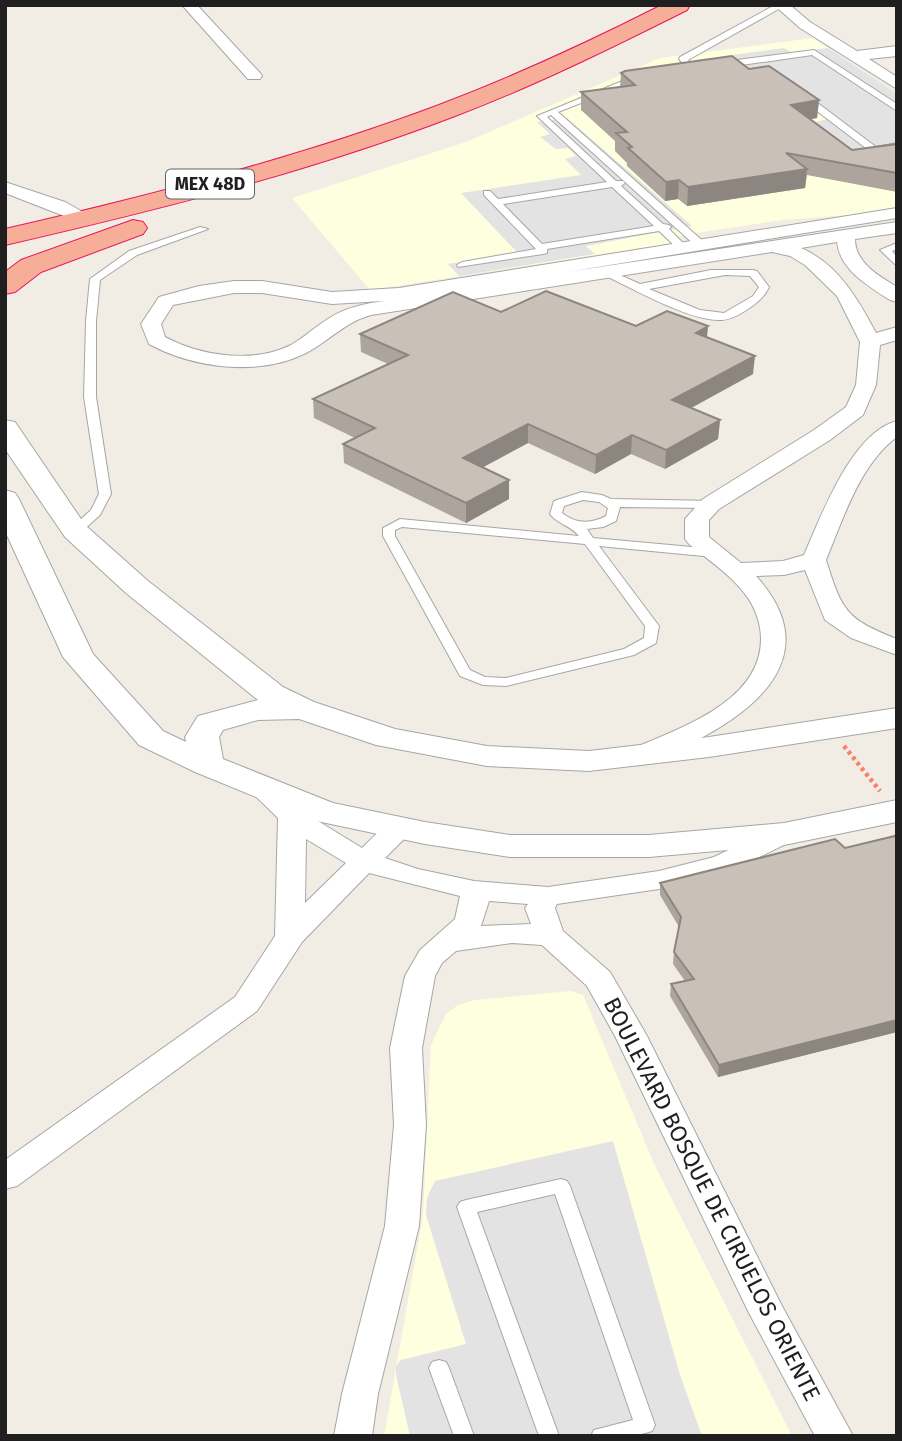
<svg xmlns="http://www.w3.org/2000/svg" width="902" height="1441" font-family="'Fira Sans',sans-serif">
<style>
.education{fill:#feffdf}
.parking{fill:#e3e3e3}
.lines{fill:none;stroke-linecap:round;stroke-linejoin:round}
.service-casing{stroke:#a6a6a6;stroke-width:2}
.minor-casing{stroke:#a6a6a6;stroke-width:2}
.tertiary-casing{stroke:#a6a6a6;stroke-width:2}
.trunk-casing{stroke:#eb1658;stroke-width:2}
.path{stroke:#ff7c67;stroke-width:4.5;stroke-dasharray:3.5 3.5;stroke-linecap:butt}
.service{fill:#fff;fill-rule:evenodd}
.minor{fill:#fff;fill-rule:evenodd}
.tertiary{fill:#fff;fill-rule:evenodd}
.trunk{fill:#f7ae98;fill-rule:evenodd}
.wall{fill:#ada59d}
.shaded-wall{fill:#8d8680}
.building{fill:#c9c0b7;stroke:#8d8680;stroke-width:2}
.labels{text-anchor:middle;stroke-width:5;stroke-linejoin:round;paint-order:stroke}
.shield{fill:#fff;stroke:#626262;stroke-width:2}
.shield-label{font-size:18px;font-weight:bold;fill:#1f1f1f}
.near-street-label{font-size:23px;fill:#1f1f1f;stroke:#fff}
</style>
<rect width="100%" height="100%" fill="#f1ede5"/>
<g class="education">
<path d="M813 38 897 94V207L848 215 782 220 690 234 669 239 673 243 370 290 292 198 466 142 660 58Z"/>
<path d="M571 991 583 995 655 1166 792 1436H384L423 1216 431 1045 446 1014 458 1005 474 1000Z"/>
</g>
<g class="parking">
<path d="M784 48 791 52 828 48 897 94V155L866 160 815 122 828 119 763 69 715 75 694 60Z"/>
<path d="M567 118 692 226 586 246 595 254 459 276 448 264 517 252 461 193 581 175 565 159 576 156 568 148 556 149 540 137 550 134 537 122Z"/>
<path d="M613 1141 680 1375 702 1436H410L396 1375V1366L401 1360 466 1344 426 1215 427 1198 435 1181Z"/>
</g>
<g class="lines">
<g class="service-casing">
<g id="service">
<path d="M775 5 784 6 688 60 696 69 682 72V68L686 67 679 59 680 57Z"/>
<path d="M814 50 897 104V111L812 55 721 68 717 65 721 62Z"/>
<path d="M637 75 641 78 640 80 558 112 705 243V247H697L551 115 547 117 616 181H623L625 183 621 186 663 224 669 225 671 227 669 229 688 248 679 250 659 231 547 249V253L543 254 458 267 457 265 462 262 536 249 484 195V191H490L498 199 607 182 537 116ZM612 187 654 226 542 244 503 204Z"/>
<path d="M801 95H807L876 147 897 143V149L871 152 801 99Z"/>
<path d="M200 227 208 229 137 255 100 280 96 321V397L111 494 100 515 79 534H71L69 531 71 528 91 510 99 494 84 397 86 321 90 279 129 251Z"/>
<path d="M897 243V249L892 251 897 257V266L880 250Z"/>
<path d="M604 268 640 284 711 270H753L757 271 769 287C765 296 759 301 751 307 742 313 733 319 722 320 690 322 630 287 600 273V269ZM725 275 750 276 759 287 753 296 724 313 700 310 649 289Z"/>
<path d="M582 492 602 495 611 499 715 501 717 504 715 507 711 508 620 507 616 521 603 527 587 529 593 538 714 549 720 553 714 557 599 546 659 626 656 643 634 655 506 686 483 685 460 676 383 536V528L400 519 579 536C570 525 559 525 550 514L554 501ZM583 500 599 502 608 508 606 516C591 524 576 524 562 513L564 506ZM402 527 585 544 645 626 644 638 624 649 506 678 485 677 470 670 395 536V530Z"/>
<path d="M561 1179 567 1181 570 1186 655 1425 652 1431C632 1438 612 1436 591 1436L594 1430 633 1420 555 1194 477 1212 559 1436H539L457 1207 460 1202 466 1200Z"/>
<path d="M439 1360 446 1362 449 1368 474 1436H454L429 1368 432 1362Z"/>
</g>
</g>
<g class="minor-casing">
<g id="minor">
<path d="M182 5H197L260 73 262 76 260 79H248Z"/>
<path d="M774 5H790L810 22 857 51 897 46V56L869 59 897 77V89L800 28Z"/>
<path d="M5 182 65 202 92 217 89 221H77L5 193Z"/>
<path d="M897 208V218L567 272 897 222V233L855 239C855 263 879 276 897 287V302L890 300C868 286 840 270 837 242L801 248C838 264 858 299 876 333L897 327V340L880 345 876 385 863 415 830 440 719 509 709 520V537L741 563 783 561 804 555C821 516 852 432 897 421V437C860 464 843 519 826 560 842 611 846 619 897 639V655L851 638 825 620 805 570 784 575 756 576C825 652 761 709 689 744 672 752 652 764 634 760L630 754 634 748C681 728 761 701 761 639 761 624 755 606 745 594 730 574 708 560 689 544L685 539V519L703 499 814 430 846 407 856 385 860 342 837 296 805 265 790 256 772 252 371 315C345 322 329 341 306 353 259 377 193 368 149 344L141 324 159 297 199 286 234 281H262L332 292 399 288ZM234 293H262L332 304 383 301C365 304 347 307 331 317 317 325 305 337 291 345 253 364 200 356 165 337L161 324 173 305Z"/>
<path d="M258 777 268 779 318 821 362 848C377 834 390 816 411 822L415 828 385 858 418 869 474 881 548 887 659 871 714 857 774 828 784 825 794 828 798 834 794 840 733 870 659 889 557 904 555 908 563 931 610 972 647 1036 782 1306 853 1436H815L749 1313 615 1036 587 986 542 945 512 943 456 951 442 963 435 976 422 1048 426 1125 419 1226 378 1394 372 1436H334L342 1394 385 1226 394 1125 390 1048 405 976 420 950 455 919 460 896 369 873 302 942 257 1011 17 1186 5 1189V1160L235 997 275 936 278 818 244 785 248 779ZM306 839 346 863 305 903ZM489 901 528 904 525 908 531 924 481 926Z"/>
</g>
</g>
<g class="tertiary-casing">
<path id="tertiary" d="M5 420 15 422 85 525 148 581 283 687 314 702 395 729 487 746 589 751 709 737 897 708V728L709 757 589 771 487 766 376 745 299 719 258 720 223 730 219 737 223 759 333 803 425 822 510 835H649L784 823 897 800V822L784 845 649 857H510L425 844 312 820 195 772 139 745 63 657 5 531V490L15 493 19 499 93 654 163 731 186 742 185 737 198 716 258 700 126 593 65 537 5 449Z"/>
</g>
<g class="trunk-casing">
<g id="trunk">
<path d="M662 5H690L687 10C611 48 534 86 455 116 309 172 157 210 5 245V229C152 195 298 158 439 105 515 76 589 42 662 5Z"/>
<path d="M133 220 143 222 147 228 143 234 41 272 15 292 5 294V272L21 260Z"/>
</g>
</g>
<path class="path" d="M844 746 880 791"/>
<use href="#service" class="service"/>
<use href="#minor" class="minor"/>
<use href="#tertiary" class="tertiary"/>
<use href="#trunk" class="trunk"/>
</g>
<g class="wall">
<path d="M749 69 819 100 817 118 811 119 852 150 897 144V192L807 175 805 188 687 206 678 199 665 201 627 166V163L615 151V141L581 110V92L620 87 621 73Z"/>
<path d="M501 312 636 326H708L707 337 753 374 691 408 720 420 718 439 665 469 631 454 595 474 528 443 483 467 509 499 466 523 344 463 343 444 355 438 314 418 313 399 388 364 361 352 360 334Z"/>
<path d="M897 839V1032L718 1077 670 996 671 984 685 981 673 964 674 952 679 927 660 895V883Z"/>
</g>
<g class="shaded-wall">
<path d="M819 100 817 118 789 123 791 105Z"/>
<path d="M807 169 805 188 687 206 688 187Z"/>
<path d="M679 180 678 199 665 201 666 182Z"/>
<path d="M708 326 706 344 696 333Z"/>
<path d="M755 356 753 374 671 419 672 400Z"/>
<path d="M720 420 718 439 665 469 666 450Z"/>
<path d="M528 424V443L463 478V458Z"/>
<path d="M632 435 631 454 595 474 596 455Z"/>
<path d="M509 480V499L466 523V503Z"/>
<path d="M897 1020V1032L718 1077 719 1065Z"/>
</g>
<g class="building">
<path d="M732 56 749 69 769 66 819 100 791 105 852 150 897 144V173L786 153 807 169 688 187 679 180 666 182 628 148 632 147 616 133 627 132 581 92 635 85 621 73 625 71Z"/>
<path d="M546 291 636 326 667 311 708 326 696 333 755 356 672 400 720 420 666 450 632 435 596 455 528 424 463 458 509 480 466 503 343 444 375 428 313 399 408 355 360 334 453 292 501 312Z"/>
<path d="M895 836 897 839V1020L719 1065 671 984 694 979 674 952 681 917 660 883 835 839 845 848Z"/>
</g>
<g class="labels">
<rect class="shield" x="166" y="169.5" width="88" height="29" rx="5"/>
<g class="shield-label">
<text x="210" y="190">MEX 48D</text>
</g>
<g class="near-street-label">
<text transform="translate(712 1199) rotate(63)" y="8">BOULEVARD BOSQUE DE CIRUELOS ORIENTE</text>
</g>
</g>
<rect width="902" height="1441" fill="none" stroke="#1f1f1f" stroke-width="14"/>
</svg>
